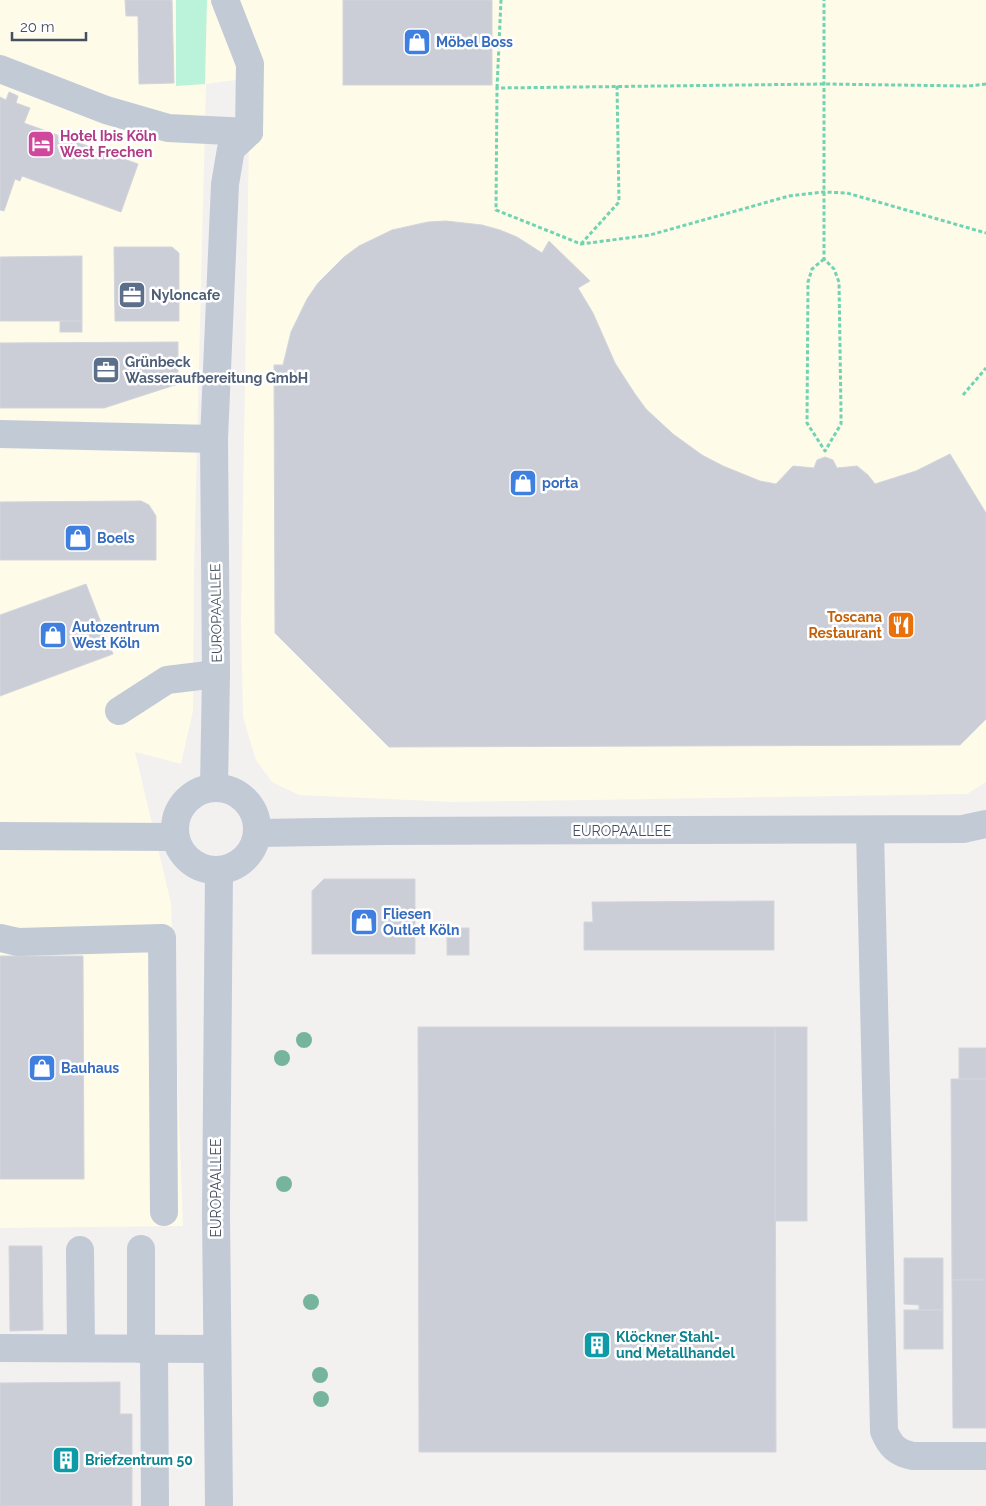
<svg xmlns="http://www.w3.org/2000/svg" width="986" height="1506" font-family="Raleway,sans-serif">
<style>
.commercial{fill:#fefbe9}
.green{fill:#bbf3da}
.building{fill:#cbced6;stroke:#d3d5dc}
.lines{fill:none;stroke-linecap:round;stroke-linejoin:round}
.path{stroke:#70d4b2;stroke-width:3;stroke-dasharray:4 2.5;stroke-linecap:butt}
.minor{stroke:#c2cad6;stroke-width:28}
.tree{fill:#76b49e}
.labels{text-anchor:middle;stroke-width:5;stroke-linejoin:round;paint-order:stroke}
.shop-label{font-size:14px;font-weight:bold;fill:#366cbe;stroke:#fff;text-anchor:start}
.hotel-label{font-size:14px;font-weight:bold;fill:#b23c85;stroke:#fff;text-anchor:start}
.service-label{font-size:14px;font-weight:bold;fill:#4e5e75;stroke:#fff;text-anchor:start}
.street-label{font-size:14px;fill:#464f5f;stroke:#fff}
.food-label{font-size:14px;font-weight:bold;fill:#c56008;stroke:#fff;text-anchor:end}
.culture-label{font-size:14px;font-weight:bold;fill:#0d838f;stroke:#fff;text-anchor:start}
</style>
<rect width="100%" height="100%" fill="#f3f0f0"/>
<path class="commercial" d="M0 0H986V782L967 794 453 802 299 795 272 782 256 760 243 717 241 620 250 78 206 84 194 568 193 711 181 764 135 752 171 903 183 1226 0 1228Z"/>
<path class="green" d="M176 0H207L205 84 176 86Z"/>
<g class="building">
<path d="M125 0H172L174 83 139 84 138 16H126Z"/>
<rect x="343" y="0" width="149" height="85"/>
<path d="M9 92 18 96 16 103 30 108 24 123 138 164 121 212 22 176 20 181 15 179 4 211 0 210V97L6 100Z"/>
<path d="M446 221 482 225 500 230 517 237 542 253 549 241 590 281 578 288 593 313 615 363 635 394 646 409 673 434 702 455 723 466 760 481 776 484 793 466 814 468 817 460 825 457 833 460 837 468 857 466 868 475 875 484 916 471 950 454 986 513V719L960 745 389 747 275 633 274 365H283L291 332 307 299 318 283 344 257 359 246 392 230 428 222Z"/>
<path d="M114 247H172L179 253V321H115Z"/>
<path d="M82 256V321H0V257Z"/>
<rect x="60" y="321" width="22" height="11"/>
<path d="M178 342V384L104 408H0V343Z"/>
<path d="M141 501 149 505 156 516V560H0V502Z"/>
<path d="M86 584 113 654 0 696V615Z"/>
<path d="M324 879H415V954H312V891Z"/>
<path d="M774 901V950H584V922H593L592 902Z"/>
<rect x="447" y="928" width="22" height="27"/>
<path d="M0 956H83L84 1179H0Z"/>
<path d="M418 1027H775L776 1452H419Z"/>
<rect x="775" y="1027" width="32" height="194"/>
<rect x="959" y="1048" width="27" height="31"/>
<path d="M951 1079H986V1280H952Z"/>
<path d="M9 1246H42L43 1330 10 1331Z"/>
<path d="M904 1258H943V1310H919V1305L904 1304Z"/>
<path d="M952 1280H986V1428H953Z"/>
<rect x="904" y="1310" width="39" height="39"/>
<path d="M120 1382V1414H132V1506H0V1383Z"/>
</g>
<g class="lines">
<g class="path">
<path d="M986 84 968 86 824 84 497 88 496 210 581 244 650 235 789 196 824 192 847 193 986 233"/>
<path d="M497 88 501 0"/>
<path d="M581 244 619 202 617 85"/>
<path d="M824 259 812 269 808 282 807 423 825 451 841 424V412L839 282 834 269 824 259V0"/>
<path d="M963 395 986 368"/>
</g>
<g class="minor">
<path d="M225 0 250 64 249 132"/>
<path d="M0 69 106 110 168 128 249 132"/>
<path d="M0 434 214 439"/>
<path d="M119 711 167 680 216 674"/>
<path d="M214 787 216 674 214 439 225 184 231 149 249 132"/>
<circle cx="216" cy="829" r="41"/>
<path d="M870 830 884 1431C890 1446 897 1453 913 1456H986"/>
<path d="M257 833 385 831 963 829 986 824"/>
<path d="M0 836 175 837"/>
<path d="M219 871 216 1213 219 1506"/>
<path d="M0 938 18 942 162 938 164 1212"/>
<path d="M141 1249V1349"/>
<path d="M80 1250 81 1348"/>
<path d="M0 1348 217 1349"/>
<path d="M154 1349 155 1506"/>
</g>
</g>
<g class="tree">
<circle cx="304" cy="1040" r="8"/>
<circle cx="282" cy="1058" r="8"/>
<circle cx="284" cy="1184" r="8"/>
<circle cx="311" cy="1302" r="8"/>
<circle cx="320" cy="1375" r="8"/>
<circle cx="321" cy="1399" r="8"/>
</g>
<defs>
<g id="shop-square" transform="scale(1.4375)"><rect x="-9" y="-9" width="18" height="18" rx="4" fill="#3f7fe0" stroke="#fff"/><path d="M-5-2.5h2.3a2.7 3.5 0 0 1 5.4 0H5L5.5 6h-11ZM-1.5-2.5h3a1.5 2.3 0 0 0-3 0Z" fill="#fff"/></g>
<g id="hotel-square" transform="scale(1.4375)"><rect x="-9" y="-9" width="18" height="18" rx="4" fill="#d1479c" stroke="#fff"/><path d="M-6-4.5h1.5V1H6V5H4.5V3h-9V5H-6ZM-4 0a1.8 1.8 0 1 1 3.6 0ZM.5 0V-2.5h3Q6-2.5 6 0Z" fill="#fff"/></g>
<g id="office-square" transform="scale(1.4375)"><rect x="-9" y="-9" width="18" height="18" rx="4" fill="#5c6f8a" stroke="#fff"/><path d="M-6-3h4V-5.5h4V-3h4V5H-6ZM-1-4.5V-3h2v-1.5ZM-6 0V1H6V0Z" fill="#fff"/></g>
<g id="restaurant-square" transform="scale(1.4375)"><rect x="-9" y="-9" width="18" height="18" rx="4" fill="#e8710a" stroke="#fff"/><path d="M-5-6h1v4h1v-4h1v4h1v-4h1v5L-1.5 .5V6h-2V.5L-5-1ZM5-6V6H3V1.5H1.5Q1.5-4 5-6Z" fill="#fff"/></g>
<g id="building-square" transform="scale(1.4375)"><rect x="-9" y="-9" width="18" height="18" rx="4" fill="#0f9aa8" stroke="#fff"/><path d="M-4-6H4V6H1V3H-1V6H-4ZM-2.5-4.3h1.7v1.8h-1.7ZM.8-4.3h1.7v1.8H.8ZM-2.5-1h1.7V.8h-1.7ZM.8-1h1.7V.8H.8Z" fill="#fff"/></g>
</defs>
<g fill-rule="evenodd">
<use href="#shop-square" x="417" y="42"/>
<use href="#hotel-square" x="41" y="144"/>
<use href="#office-square" x="132" y="295"/>
<use href="#office-square" x="106" y="370"/>
<use href="#shop-square" x="523" y="483"/>
<use href="#shop-square" x="78" y="538"/>
<use href="#restaurant-square" x="901" y="625"/>
<use href="#shop-square" x="53" y="635"/>
<use href="#shop-square" x="364" y="922"/>
<use href="#shop-square" x="42" y="1068"/>
<use href="#building-square" x="597" y="1345"/>
<use href="#building-square" x="66" y="1460"/>
</g>
<g class="labels">
<g class="shop-label">
<text x="436" y="47">Möbel Boss</text>
<text x="542" y="488">porta</text>
<text x="97" y="543">Boels</text>
<text x="72" y="632">Autozentrum<tspan x="72" dy="16">West Köln</tspan></text>
<text x="383" y="919">Fliesen<tspan x="383" dy="16">Outlet Köln</tspan></text>
<text x="61" y="1073">Bauhaus</text>
</g>
<g class="hotel-label">
<text x="60" y="141">Hotel Ibis Köln<tspan x="60" dy="16">West Frechen</tspan></text>
</g>
<g class="service-label">
<text x="151" y="300">Nyloncafe</text>
<text x="125" y="367">Grünbeck<tspan x="125" dy="16">Wasseraufbereitung GmbH</tspan></text>
</g>
<g class="street-label">
<text transform="translate(216 613) rotate(-91)" y="5">EUROPAALLEE</text>
<text x="622" y="836">EUROPAALLEE</text>
<text transform="translate(216 1188) rotate(-90)" y="5">EUROPAALLEE</text>
</g>
<g class="food-label">
<text x="882" y="622">Toscana<tspan x="882" dy="16">Restaurant</tspan></text>
</g>
<g class="culture-label">
<text x="616" y="1342">Klöckner Stahl-<tspan x="616" dy="16">und Metallhandel</tspan></text>
<text x="85" y="1465">Briefzentrum 50</text>
</g>
</g>
<path d="M12 32v8h74v-8" fill="none" stroke="#464f5f" stroke-width="2.5"/>
<text x="20" y="32" font-size="15" fill="#464f5f" stroke="#ffffff" stroke-width="4" paint-order="stroke">20 m</text>
</svg>
